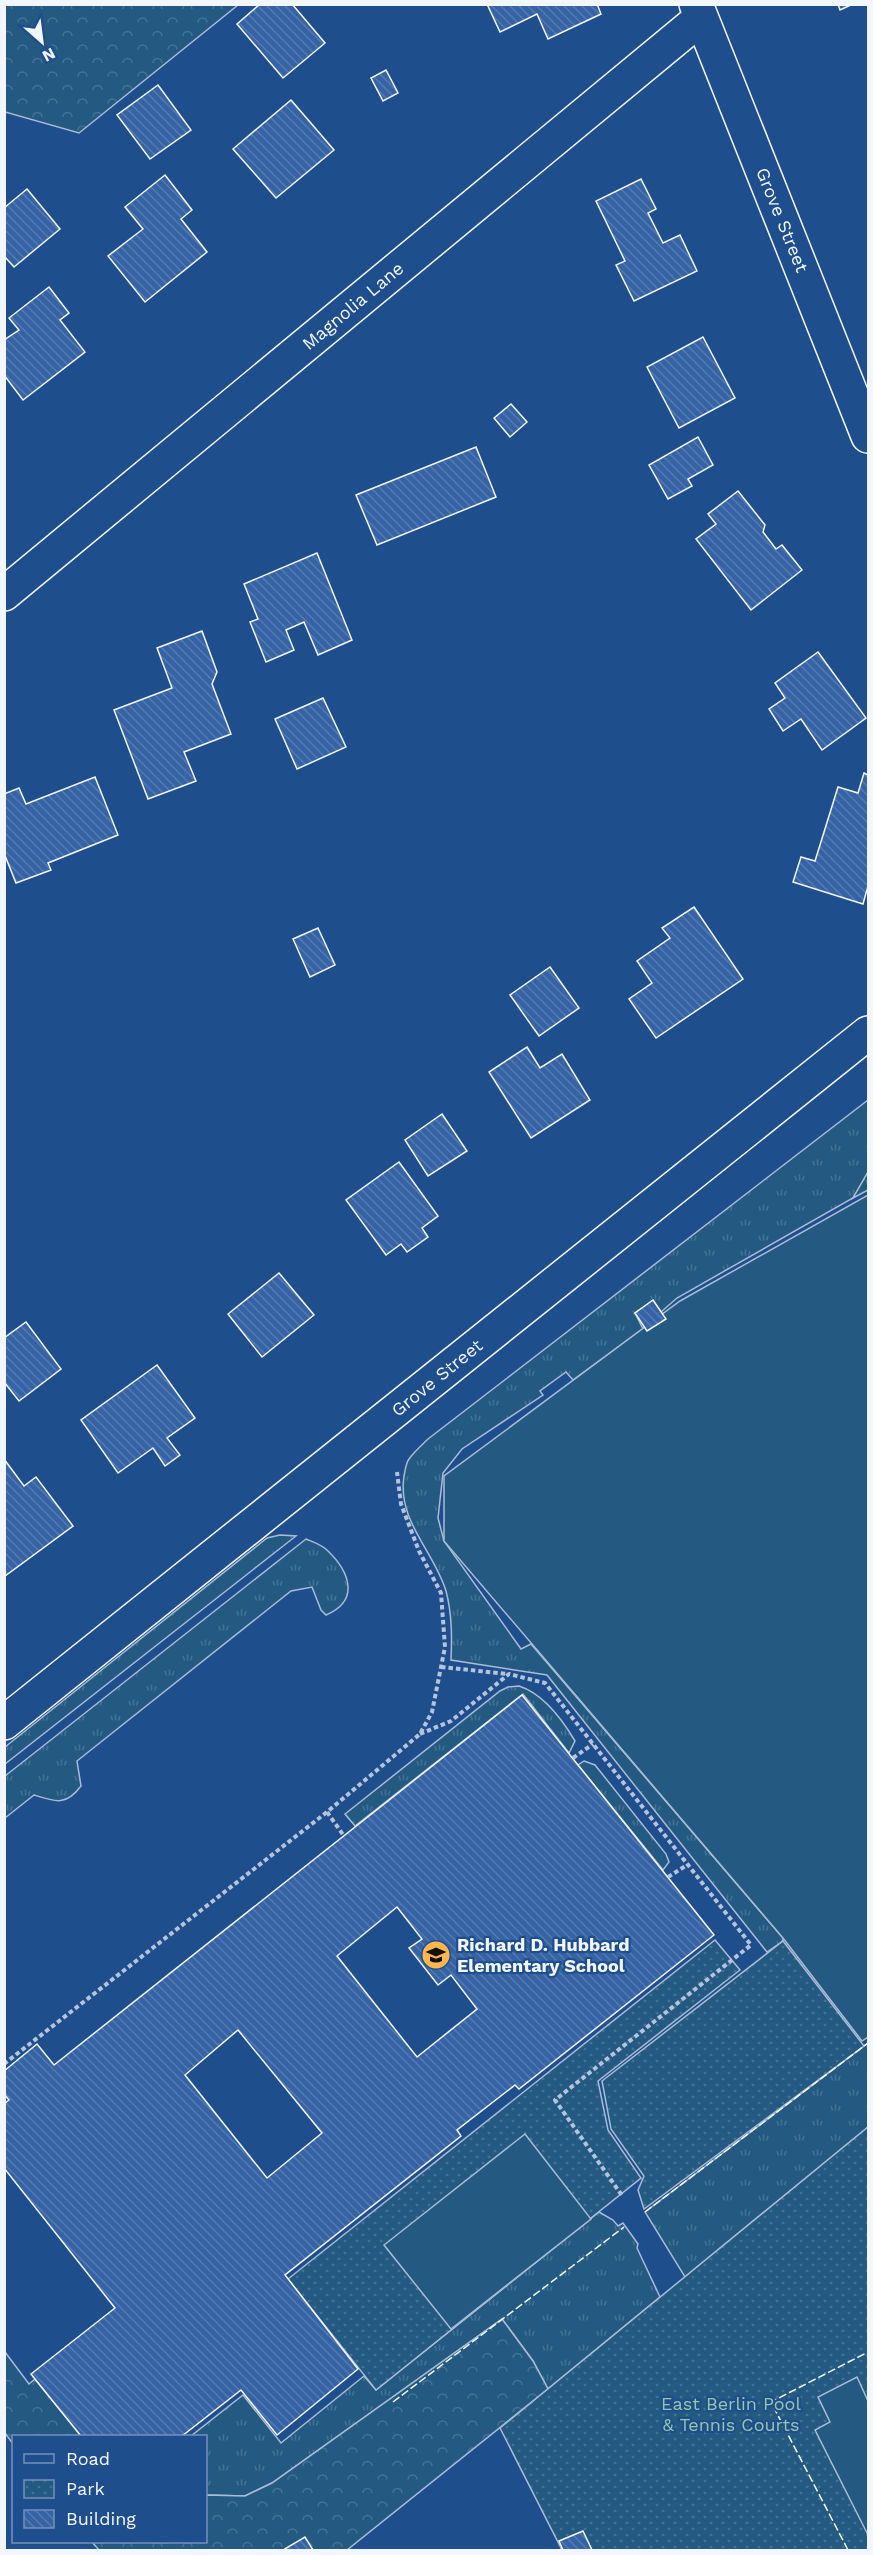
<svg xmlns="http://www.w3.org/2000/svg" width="873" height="2555" font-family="'Work Sans',sans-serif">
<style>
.grass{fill:url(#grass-tufts);stroke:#a8bbd7;stroke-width:1.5}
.forest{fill:url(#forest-crowns);stroke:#a8bbd7;stroke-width:1.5}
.park{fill:url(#park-dots);stroke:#a8bbd7;stroke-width:1.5}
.pitch{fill:#245a82;stroke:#a8bbd7;stroke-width:1.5}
.building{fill:url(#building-back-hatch);stroke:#f2f6ff;stroke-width:1.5;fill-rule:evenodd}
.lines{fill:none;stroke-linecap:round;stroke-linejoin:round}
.minor-casing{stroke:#f2f6ff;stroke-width:36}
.path{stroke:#b3c4dc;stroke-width:4;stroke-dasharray:4.5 3;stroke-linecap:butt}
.minor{stroke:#1f4e8c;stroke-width:33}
.fence{stroke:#f2f6ff;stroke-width:1.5;stroke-dasharray:8 3;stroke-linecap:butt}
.labels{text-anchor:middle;stroke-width:4.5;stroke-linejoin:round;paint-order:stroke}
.street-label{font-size:18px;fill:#f2f6ff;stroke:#1f4e8c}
.poi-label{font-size:18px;font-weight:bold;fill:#f2f6ff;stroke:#1f4e8c;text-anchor:start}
.park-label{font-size:18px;fill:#97c8a6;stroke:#1f4e8c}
</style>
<defs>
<pattern id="grass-tufts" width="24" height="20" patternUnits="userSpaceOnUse" patternTransform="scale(1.5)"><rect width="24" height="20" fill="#245a82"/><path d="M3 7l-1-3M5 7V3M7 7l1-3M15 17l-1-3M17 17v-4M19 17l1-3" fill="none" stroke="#447295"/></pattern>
<pattern id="forest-crowns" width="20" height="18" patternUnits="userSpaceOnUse" patternTransform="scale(1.5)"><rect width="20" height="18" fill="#245a82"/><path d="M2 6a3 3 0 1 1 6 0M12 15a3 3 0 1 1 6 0" fill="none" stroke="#447295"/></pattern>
<pattern id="park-dots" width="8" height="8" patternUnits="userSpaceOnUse" patternTransform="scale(1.5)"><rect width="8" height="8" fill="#245a82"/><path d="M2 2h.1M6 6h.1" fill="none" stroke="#447295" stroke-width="1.8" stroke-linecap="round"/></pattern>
<pattern id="building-back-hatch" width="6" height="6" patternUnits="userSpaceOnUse" patternTransform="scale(1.5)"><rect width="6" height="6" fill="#3563a3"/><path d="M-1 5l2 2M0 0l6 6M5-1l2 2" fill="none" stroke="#537ab1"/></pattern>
</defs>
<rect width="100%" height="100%" fill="#1f4e8c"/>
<g class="grass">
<path d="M868 1100V1172L853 1198 677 1298 661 1312 653 1301 635 1313 643 1329 573 1380 566 1372 540 1391 543 1395 462 1449 443 1473 438 1518 444 1541 521 1649 531 1644 783 1938V1941L767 1952 547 1675 451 1660C452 1636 452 1614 446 1591 434 1551 397 1521 404 1476 405 1471 406 1463 409 1459 414 1452 422 1445 428 1439Z"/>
<path d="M280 1535 296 1536 5 1764V1747L267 1538Z"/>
<path d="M306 1539C313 1542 322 1545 327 1550 349 1571 361 1600 326 1615L321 1610 312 1587 291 1591 77 1761 81 1786C66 1806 56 1802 34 1795L5 1818V1776Z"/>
<path d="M519 1686C544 1694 562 1719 575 1741L569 1753 523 1694 355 1826 345 1814 500 1691 508 1687Z"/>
<path d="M584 1761 595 1765 666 1854 669 1862 663 1870 578 1765Z"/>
<path d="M868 2043V2127L685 2277 645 2212Z"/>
<path d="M599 2212 613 2220 618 2226 623 2223 638 2244 637 2248 660 2297 548 2389 533 2361 502 2319 272 2483 245 2496 206 2495V2436H191L243 2395 281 2443 364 2376 376 2390Z"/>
</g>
<g class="forest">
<path d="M4 5 5 4 238 5 79 133 5 112Z"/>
<path d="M868 1172V1190L853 1198Z"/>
<path d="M502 2319 533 2361 548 2389 347 2550H99L92 2542H206V2495L245 2496 272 2483Z"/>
<path d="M5 2352 29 2384 35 2379 81 2436H14L13 2444 5 2433Z"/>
</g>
<g class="park">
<path d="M715 1940 740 1970 598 2081 608 2130 641 2178 376 2390 288 2279Z"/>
<path d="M783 1941 864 2046 644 2209 638 2190 644 2176 611 2129 602 2081Z"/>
<path d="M868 2127V2550H562L500 2428Z"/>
</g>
<g class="pitch">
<path d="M868 1195V2037L862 2041 783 1938 444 1541V1476L680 1301Z"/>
<path d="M525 2134 591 2219 451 2329 384 2245Z"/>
<path d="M857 2377 868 2401V2535L815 2430 830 2422 818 2397Z"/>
</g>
<g class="building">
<path d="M260 4H292L325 43 283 78 237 24Z"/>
<path d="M487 4H597L601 14 548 39 537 14 500 32Z"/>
<path d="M838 4H853L840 10Z"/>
<path d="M386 70 398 93 383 101 371 78Z"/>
<path d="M158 85 191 130 150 159 117 115Z"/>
<path d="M291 100 334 150 276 198 233 149Z"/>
<path d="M165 175 192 210 181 219 207 252 145 302 108 256 143 229 125 207Z"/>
<path d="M641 179 656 209 648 213 663 243 680 235 697 271 634 301 616 265 625 261 596 201Z"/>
<path d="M27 189 60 229 14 267 4 256V208Z"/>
<path d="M49 287 69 313 60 320 85 352 23 400 4 375V340L19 330 9 318Z"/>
<path d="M703 337 735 398 679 428 647 367Z"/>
<path d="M511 404 527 422 510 437 494 418Z"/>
<path d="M698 437 713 465 688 479 692 486 668 499 649 465Z"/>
<path d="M476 447 496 497 377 545 356 495Z"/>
<path d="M738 491 765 525 763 532 776 549 782 545 802 570 751 610 696 539 716 524 708 514Z"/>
<path d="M317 553 352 640 318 655 304 622 286 630 294 650 266 662 250 622 258 619 244 584Z"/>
<path d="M202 631 217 672 212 684 231 734 184 752 196 781 148 799 114 710 172 688 157 648Z"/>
<path d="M818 652 866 718 822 750 801 719 783 731 769 709 785 698 775 683Z"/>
<path d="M323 698 346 747 297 769 275 719Z"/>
<path d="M864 773 868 775V886L863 904 793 882 801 857 815 861 838 787 858 793Z"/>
<path d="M95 777 118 835 48 863 51 870 16 883 4 853V794L19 788 26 804Z"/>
<path d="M694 907 743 979 656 1038 629 999 652 983 637 961 670 938 662 928Z"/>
<path d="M318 928 335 965 310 977 293 939Z"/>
<path d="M550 967 579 1008 539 1036 510 995Z"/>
<path d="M527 1047 540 1068 562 1054 590 1100 531 1138 489 1072Z"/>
<path d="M442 1114 467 1151 428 1176 405 1140Z"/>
<path d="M399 1162 438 1216 422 1228 428 1237 407 1252 401 1244 386 1255 346 1200Z"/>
<path d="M279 1273 314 1315 262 1357 228 1314Z"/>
<path d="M653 1300 666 1319 647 1331 635 1313Z"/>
<path d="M26 1322 61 1369 19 1401 4 1382V1338Z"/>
<path d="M157 1365 195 1418 167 1438 180 1455 165 1466 153 1448 118 1473 81 1420Z"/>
<path d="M4 1459 24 1486 36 1477 73 1526 5 1576Z"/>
<path d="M522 1695 714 1935 519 2089 515 2085 457 2130 461 2136 285 2275 358 2369 277 2435 241 2390 182 2436H81L31 2374 115 2308 4 2168V2104L9 2100 4 2094V2071L37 2044 54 2065ZM397 1907 422 1939 409 1948 438 1985 451 1975 477 2009 417 2057 337 1956ZM238 2030 322 2133 267 2178 185 2075Z"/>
<path d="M583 2531 592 2550H563L559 2541Z"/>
<path d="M305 2537 313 2550H283Z"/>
</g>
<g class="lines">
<g class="minor-casing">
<g id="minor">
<path d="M696 4 868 436"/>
<path d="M4 594 701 18"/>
<path d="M4 1723 868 1033"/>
</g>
</g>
<g class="path">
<path d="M441 1667 508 1674"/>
<path d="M420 1734 451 1721 509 1674 545 1683 751 1945 555 2100 623 2197"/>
<path d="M573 1758 593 1744"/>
<path d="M327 1812 344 1836"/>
<path d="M668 1877 687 1865"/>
<path d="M4 2064 327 1812 420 1734 432 1712 445 1647 441 1593 419 1551 401 1504 397 1472"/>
</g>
<use href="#minor" class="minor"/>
<g class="fence">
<path d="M645 2212 868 2043"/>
<path d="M393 2402 624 2227"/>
<path d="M848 2550 771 2402 868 2352"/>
</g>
</g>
<defs>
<g id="school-disc" transform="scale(1.5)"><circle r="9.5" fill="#ffb74d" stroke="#1f4e8c"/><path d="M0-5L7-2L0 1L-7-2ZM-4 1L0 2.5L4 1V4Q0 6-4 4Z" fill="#111"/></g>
</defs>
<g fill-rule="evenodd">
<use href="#school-disc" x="436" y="1955"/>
</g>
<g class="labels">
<g class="street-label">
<text transform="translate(782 220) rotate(68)" y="6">Grove Street</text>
<text transform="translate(353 306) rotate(-40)" y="6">Magnolia Lane</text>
<text transform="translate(437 1378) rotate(-39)" y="6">Grove Street</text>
</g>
<g class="poi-label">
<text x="457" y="1951">Richard D. Hubbard<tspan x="457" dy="21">Elementary School</tspan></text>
</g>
<g class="park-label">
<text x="731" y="2410">East Berlin Pool<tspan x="731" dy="21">&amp; Tennis Courts</tspan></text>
</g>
</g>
<rect width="873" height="2555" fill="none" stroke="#f2f6ff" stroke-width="12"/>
<rect x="12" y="2435" width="195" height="108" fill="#1f4e8c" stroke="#7391ba" stroke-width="1.5"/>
<rect x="24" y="2454" width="30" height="9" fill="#1f4e8c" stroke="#7391ba" stroke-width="1.5"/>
<text x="66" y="2465" font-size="18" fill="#f2f6ff">Road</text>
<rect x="24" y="2480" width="30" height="18" fill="url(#park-dots)" stroke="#7391ba" stroke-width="1.5"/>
<text x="66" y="2495" font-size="18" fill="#f2f6ff">Park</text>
<rect x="24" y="2510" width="30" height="18" fill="url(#building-back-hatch)" stroke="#7391ba" stroke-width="1.5"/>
<text x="66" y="2525" font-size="18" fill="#f2f6ff">Building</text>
<g transform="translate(42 42) rotate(152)" stroke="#1f4e8c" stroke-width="4.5" paint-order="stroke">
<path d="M0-4.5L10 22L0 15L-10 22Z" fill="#f2f6ff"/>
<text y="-9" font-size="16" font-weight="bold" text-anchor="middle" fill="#f2f6ff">N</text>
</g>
</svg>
